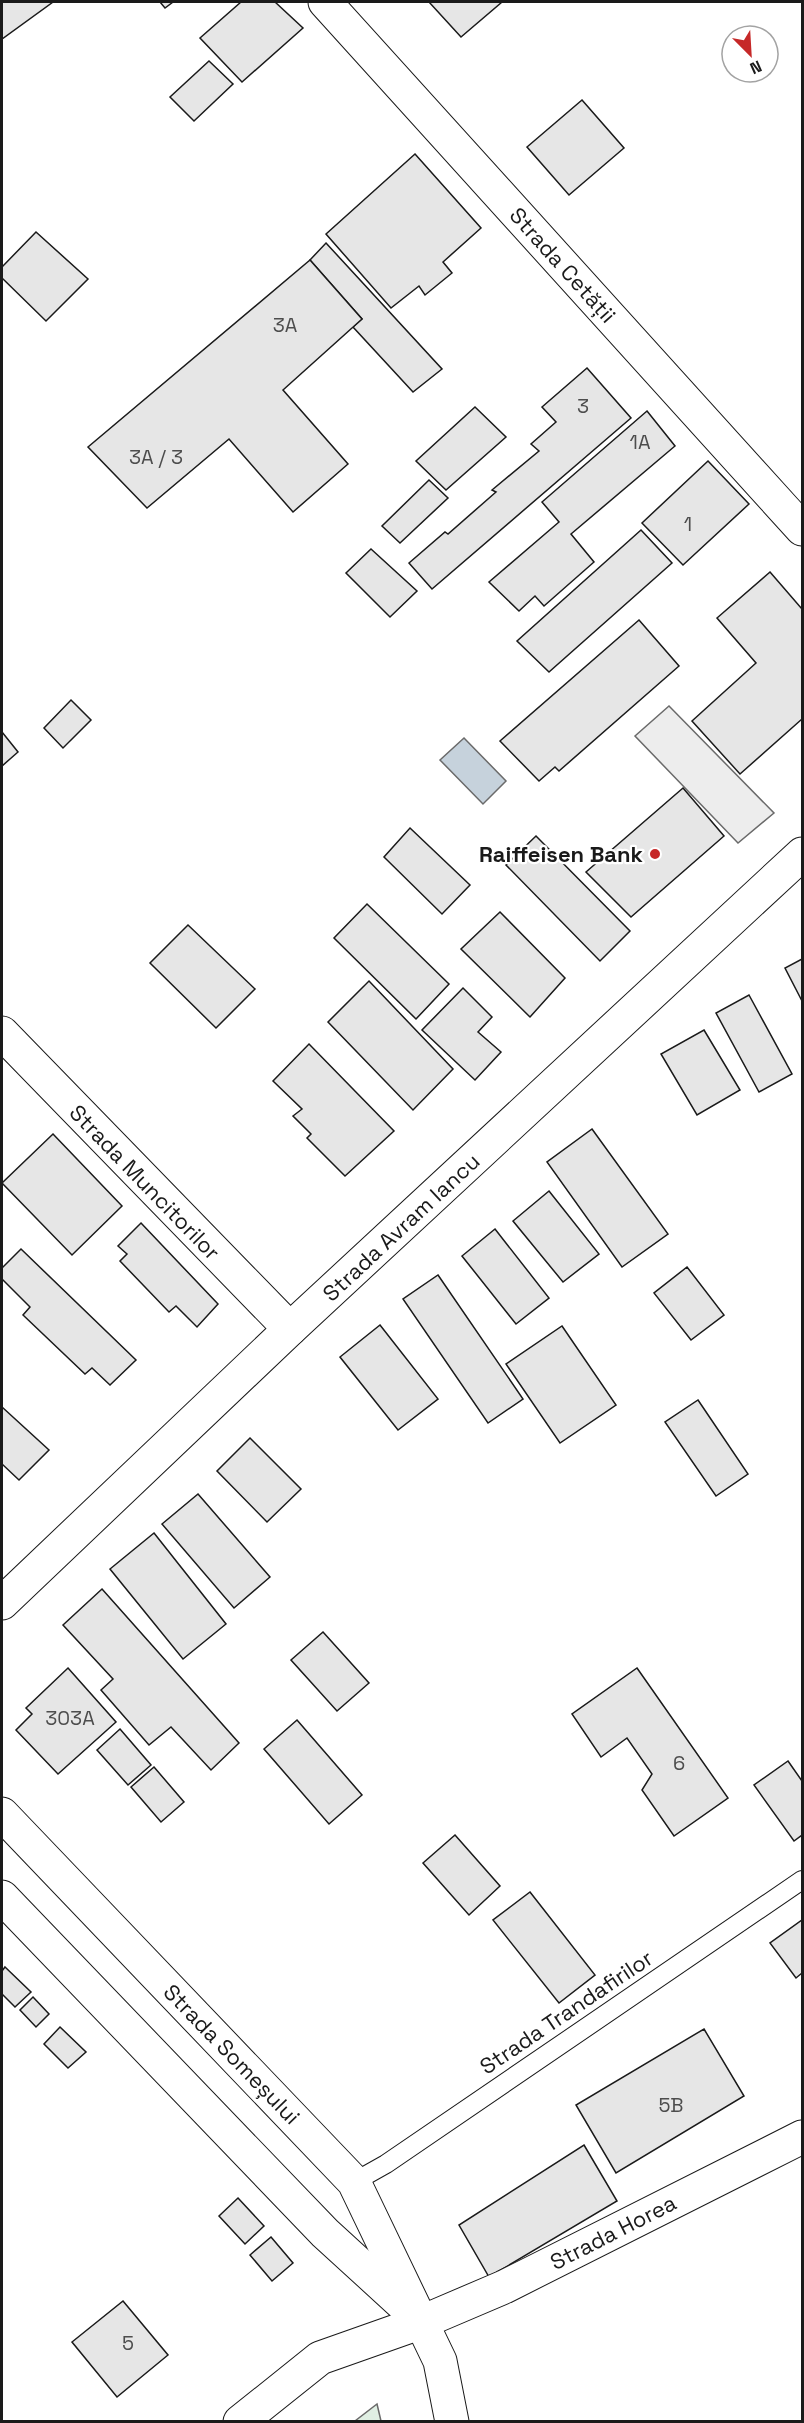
<svg xmlns="http://www.w3.org/2000/svg" width="804" height="2423" font-family="'Space Grotesk',sans-serif">
<style>
.green{fill:#e0efe3;stroke:#6a6a6a;stroke-width:1.5}
.parking{fill:#ededed;stroke:#6a6a6a;stroke-width:1.5}
.water{fill:#c6d2dc;stroke:#6a6a6a;stroke-width:1.5}
.building{fill:#e6e6e6;stroke:#1a1a1a;stroke-width:1.5}
.lines{fill:none;stroke-linecap:round;stroke-linejoin:round}
.service-casing{stroke:#1a1a1a;stroke-width:20}
.minor-casing{stroke:#1a1a1a;stroke-width:35}
.secondary-casing{stroke:#1a1a1a;stroke-width:35}
.primary-casing{stroke:#1a1a1a;stroke-width:35}
.service{stroke:#fff;stroke-width:18}
.minor{stroke:#fff;stroke-width:33}
.secondary{stroke:#fff;stroke-width:33}
.primary{stroke:#fff;stroke-width:33}
.poi-dot{fill:#c62828;stroke:#fff;stroke-width:2}
.labels{text-anchor:middle;stroke-width:4.5;stroke-linejoin:round;paint-order:stroke}
.number-label{font-size:20px;fill:#4d4d4d}
.street-label{font-size:22px;fill:#1a1a1a;stroke:#fff}
.poi-label{font-size:22px;font-weight:bold;fill:#1a1a1a;stroke:#fff;text-anchor:end}
</style>
<rect width="100%" height="100%" fill="#fff"/>
<path class="green" d="M377 2404 381 2421H355Z"/>
<path class="parking" d="M669 706 774 813 738 843 635 736Z"/>
<path class="water" d="M464 738 506 781 483 804 440 760Z"/>
<g class="building">
<path d="M2 2H53L2 39Z"/>
<path d="M160 2H173L165 8Z"/>
<path d="M241 2H275L303 28 242 82 200 38Z"/>
<path d="M429 2H502L461 37Z"/>
<path d="M209 61 233 84 194 121 170 97Z"/>
<path d="M582 100 624 148 569 195 527 147Z"/>
<path d="M415 154 481 228 443 262 452 273 425 295 419 286 391 308 326 234Z"/>
<path d="M36 232 88 279 46 321 2 278V267Z"/>
<path d="M326 243 442 369 413 392 353 327 362 319 310 260Z"/>
<path d="M310 260 362 319 283 390 348 464 293 512 229 439 147 508 88 447Z"/>
<path d="M587 368 631 418 432 589 409 563 445 532 448 534 496 492 492 490 539 451 531 444 556 422 542 407Z"/>
<path d="M475 407 506 437 446 490 416 461Z"/>
<path d="M647 411 675 446 571 534 594 562 544 606 535 596 519 611 489 582 559 522 542 502Z"/>
<path d="M708 461 749 504 683 565 642 523Z"/>
<path d="M429 480 448 498 400 543 382 526Z"/>
<path d="M641 530 672 563 549 672 517 641Z"/>
<path d="M371 549 417 591 390 617 346 573Z"/>
<path d="M770 572 802 609V719L740 774 692 721 756 663 717 618Z"/>
<path d="M639 620 679 666 559 771 555 767 539 781 500 741Z"/>
<path d="M71 700 91 720 63 748 44 728Z"/>
<path d="M2 732 18 752 2 766Z"/>
<path d="M683 788 724 836 631 917 586 872Z"/>
<path d="M410 828 470 885 442 914 384 857Z"/>
<path d="M536 836 630 931 600 961 506 865Z"/>
<path d="M367 904 449 984 416 1019 334 938Z"/>
<path d="M500 912 565 978 530 1017 461 949Z"/>
<path d="M188 925 255 989 216 1028 150 963Z"/>
<path d="M802 959V1001L785 968Z"/>
<path d="M369 981 453 1069 413 1110 328 1022Z"/>
<path d="M463 988 492 1017 478 1032 501 1052 475 1080 422 1030Z"/>
<path d="M749 995 792 1074 759 1092 716 1013Z"/>
<path d="M704 1030 740 1090 697 1115 661 1054Z"/>
<path d="M309 1044 394 1131 345 1176 307 1138 311 1134 293 1116 302 1109 273 1081Z"/>
<path d="M592 1129 668 1234 622 1267 547 1162Z"/>
<path d="M53 1134 122 1206 72 1255 2 1183Z"/>
<path d="M549 1191 599 1254 563 1282 513 1221Z"/>
<path d="M141 1223 218 1304 197 1327 176 1306 169 1312 120 1261 127 1254 118 1246Z"/>
<path d="M495 1229 549 1298 516 1324 462 1256Z"/>
<path d="M21 1249 136 1360 110 1385 92 1368 85 1374 23 1315 30 1307 2 1279V1268Z"/>
<path d="M687 1267 724 1315 691 1340 654 1293Z"/>
<path d="M438 1275 523 1399 488 1423 403 1299Z"/>
<path d="M380 1325 438 1399 398 1430 340 1357Z"/>
<path d="M562 1326 616 1405 560 1443 506 1364Z"/>
<path d="M698 1400 748 1474 716 1496 665 1422Z"/>
<path d="M2 1407 49 1450 19 1480 2 1464Z"/>
<path d="M250 1438 301 1489 267 1522 217 1471Z"/>
<path d="M198 1494 270 1577 234 1608 162 1524Z"/>
<path d="M154 1533 226 1624 183 1659 110 1569Z"/>
<path d="M102 1589 239 1743 211 1770 171 1727 149 1745 101 1690 113 1679 63 1625Z"/>
<path d="M323 1632 369 1683 337 1711 291 1660Z"/>
<path d="M68 1668 116 1722 58 1774 16 1730 32 1714 26 1708Z"/>
<path d="M637 1668 728 1798 674 1836 642 1790 652 1774 627 1738 601 1757 572 1714Z"/>
<path d="M297 1720 362 1795 329 1824 264 1749Z"/>
<path d="M120 1729 151 1765 128 1785 97 1750Z"/>
<path d="M788 1761 802 1781V1835L794 1841 754 1785Z"/>
<path d="M154 1767 184 1802 161 1822 131 1787Z"/>
<path d="M455 1835 500 1886 469 1915 423 1863Z"/>
<path d="M530 1892 595 1975 559 2003 493 1920Z"/>
<path d="M802 1920V1973L796 1978 770 1943Z"/>
<path d="M5 1967 31 1992 15 2007 2 1994V1971Z"/>
<path d="M33 1997 49 2014 36 2027 20 2010Z"/>
<path d="M60 2027 86 2052 68 2068 44 2044Z"/>
<path d="M704 2029 744 2096 616 2173 576 2105Z"/>
<path d="M584 2145 617 2201 489 2277 459 2225Z"/>
<path d="M238 2198 264 2226 245 2244 219 2216Z"/>
<path d="M271 2237 293 2263 272 2281 250 2255Z"/>
<path d="M123 2301 168 2355 117 2397 72 2342Z"/>
</g>
<g class="lines">
<g class="service-casing">
<path id="service" d="M354 2182 386 2164 802 1880"/>
</g>
<g class="minor-casing">
<g id="minor">
<path d="M2 1033 290 1329"/>
<path d="M2 1814 354 2182 440 2361 452 2422"/>
<path d="M2 1897 325 2233 407 2308"/>
<path d="M240 2422 320 2358 422 2322 504 2287 802 2137"/>
</g>
</g>
<g class="secondary-casing">
<path id="secondary" d="M325 2 802 529"/>
</g>
<g class="primary-casing">
<path id="primary" d="M2 1603 290 1329 802 854"/>
</g>
<use href="#service" class="service"/>
<use href="#minor" class="minor"/>
<use href="#secondary" class="secondary"/>
<use href="#primary" class="primary"/>
</g>
<circle class="poi-dot" cx="655" cy="854" r="6"/>
<g class="labels">
<g class="number-label">
<text x="285" y="332">3A</text>
<text x="583" y="413">3</text>
<text x="640" y="449">1A</text>
<text x="156" y="464">3A / 3</text>
<text x="688" y="531">1</text>
<text x="70" y="1725">303A</text>
<text x="679" y="1770">6</text>
<text x="671" y="2112">5B</text>
<text x="128" y="2350">5</text>
</g>
<g class="street-label">
<text transform="translate(563 265) rotate(48)" y="8">Strada Cetății</text>
<text transform="translate(145 1182) rotate(46)" y="8">Strada Muncitorilor</text>
<text transform="translate(401 1227) rotate(-43)" y="8">Strada Avram Iancu</text>
<text transform="translate(566 2012) rotate(-34)" y="8">Strada Trandafirilor</text>
<text transform="translate(232 2054) rotate(46)" y="8">Strada Someșului</text>
<text transform="translate(613 2232) rotate(-27)" y="8">Strada Horea</text>
</g>
<g class="poi-label">
<text x="643" y="862">Raiffeisen Bank</text>
</g>
</g>
<rect width="804" height="2423" fill="none" stroke="#1a1a1a" stroke-width="6"/>
<g transform="translate(750 54) rotate(156)"><circle r="28" fill="#ffffff" stroke="#a3a3a3" stroke-width="1.5"/>
<path d="M0-4.5L10 22L0 15L-10 22Z" fill="#c62828"/>
<text y="-9" font-size="16" font-weight="bold" text-anchor="middle" fill="#1a1a1a">N</text>
</g>
</svg>
